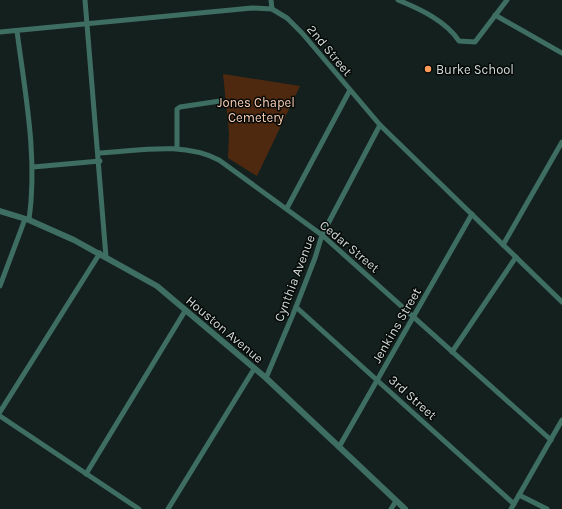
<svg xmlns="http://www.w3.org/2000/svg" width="562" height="509" font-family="Karla,sans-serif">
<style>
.green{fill:#4f290f}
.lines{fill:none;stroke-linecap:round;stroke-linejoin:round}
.minor{stroke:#3e6e61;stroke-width:5}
.tertiary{stroke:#3e6e61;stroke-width:6}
.poi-dot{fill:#ff9b5a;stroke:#050907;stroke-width:1.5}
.labels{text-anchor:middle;stroke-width:3;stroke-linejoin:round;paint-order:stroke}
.street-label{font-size:13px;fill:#d3dbd8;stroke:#050907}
.poi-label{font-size:13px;fill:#d3dbd8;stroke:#050907;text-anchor:start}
.park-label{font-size:13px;fill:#fbcdb3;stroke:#050907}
</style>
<rect width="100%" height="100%" fill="#14201d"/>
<path class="green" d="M223 74 300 86 257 176 228 158 229 133Z"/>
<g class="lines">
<g class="minor">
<path d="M85 0 106 257"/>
<path d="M271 0 272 9"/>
<path d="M398 0C420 9 446 21 459 41L475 42 507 0"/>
<path d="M495 15 562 53"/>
<path d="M17 31C25 93 38 157 29 220"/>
<path d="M0 32 252 8 272 9 287 18 302 33 380 125 562 302"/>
<path d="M177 148V109L180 107 220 101"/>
<path d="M99 153C139 151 182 141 219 160L322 235 551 440"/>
<path d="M33 167 100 161"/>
<path d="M287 208 350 90"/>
<path d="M503 245 562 142"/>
<path d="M0 286 25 219"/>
<path d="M296 307 514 504"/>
<path d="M452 352 516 257"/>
<path d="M266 378 296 307 315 258 322 235 380 125"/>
<path d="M0 412 100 253"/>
<path d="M0 416 139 509"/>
<path d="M339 447 472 214"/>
<path d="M86 474 185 311"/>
<path d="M519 495 547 509"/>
<path d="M168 509 254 369"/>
<path d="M391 509 396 501"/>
<path d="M511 509 562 420"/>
</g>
<path class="tertiary" d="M0 211 29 220 74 240 157 286 266 378 405 509"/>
</g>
<circle class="poi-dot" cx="428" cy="69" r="4"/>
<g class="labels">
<g class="street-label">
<text transform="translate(330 50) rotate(50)" y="5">2nd Street</text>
<text transform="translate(350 246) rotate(40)" y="5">Cedar Street</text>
<text transform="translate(294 278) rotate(-69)" y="5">Cynthia Avenue</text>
<text transform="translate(396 325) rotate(-60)" y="5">Jenkins Street</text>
<text transform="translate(225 329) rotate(40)" y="5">Houston Avenue</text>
<text transform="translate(413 397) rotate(42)" y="5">3rd Street</text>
</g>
<g class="poi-label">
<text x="436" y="74">Burke School</text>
</g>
<g class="park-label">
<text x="256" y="107">Jones Chapel<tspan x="256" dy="15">Cemetery</tspan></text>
</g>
</g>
</svg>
